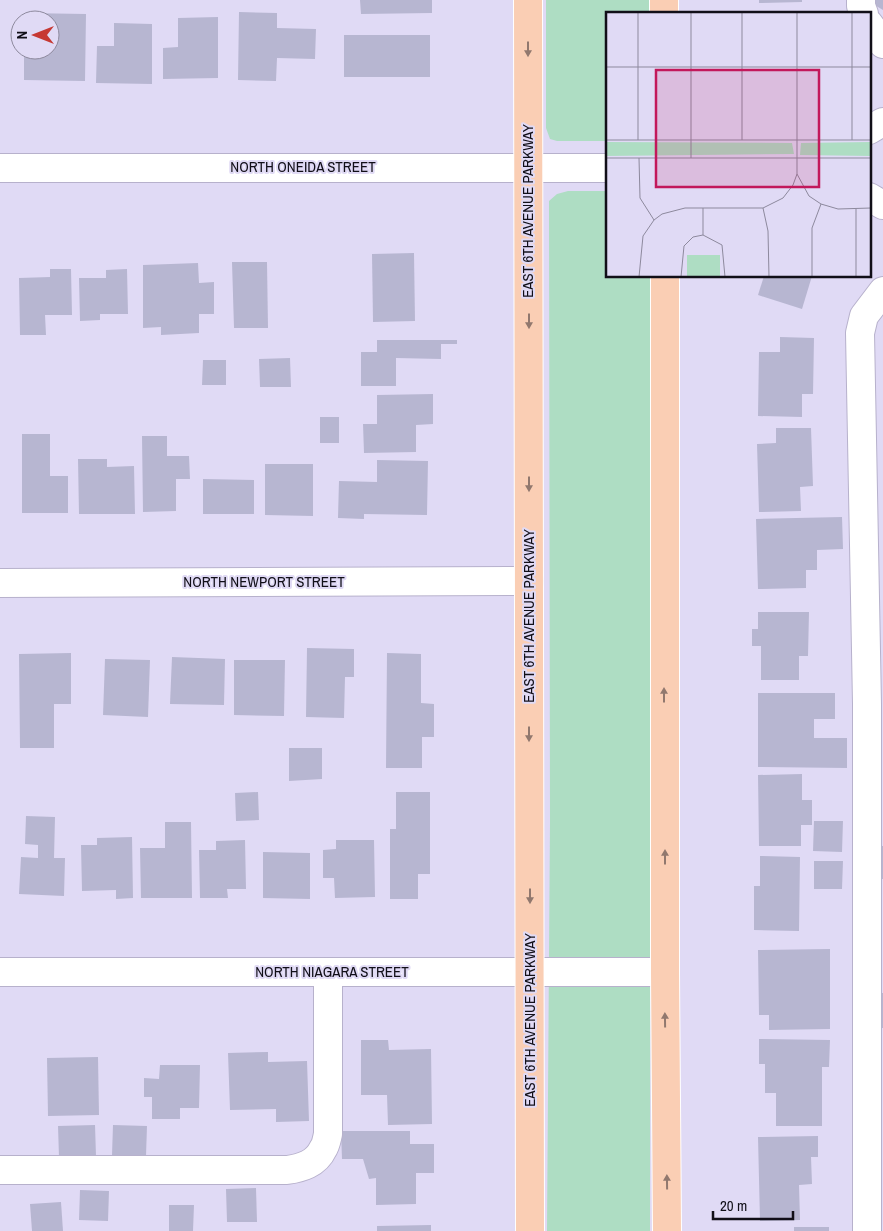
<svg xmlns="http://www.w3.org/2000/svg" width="883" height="1231" font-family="'Archivo Narrow',sans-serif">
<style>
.green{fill:#aeddc3}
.building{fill:#b7b6d1}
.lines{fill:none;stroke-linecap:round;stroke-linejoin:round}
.minor-casing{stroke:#b7b1cc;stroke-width:30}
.major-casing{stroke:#fff;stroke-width:30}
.minor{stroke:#fff;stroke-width:28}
.major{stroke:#faceb4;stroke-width:28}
.oneway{fill:#91786e}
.labels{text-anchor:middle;stroke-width:4;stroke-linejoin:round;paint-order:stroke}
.street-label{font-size:15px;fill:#110f18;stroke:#e0daf5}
.inset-road{fill:none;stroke:#8d899d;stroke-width:1}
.view{fill:#c2185b;fill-opacity:0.15;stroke:#c2185b;stroke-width:2.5}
.inset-edge{fill:none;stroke:#110f18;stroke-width:2.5}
</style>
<rect width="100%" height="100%" fill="#e0daf5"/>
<g class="green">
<path d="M546 0H651V14H607V141H557L550 139 546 128Z"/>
<path d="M568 191H607V276H651L650 1231H547L550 822 549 201 557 194Z"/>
</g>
<g class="building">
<path d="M360 0H432V13L361 14Z"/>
<path d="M759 0H802V2L759 3Z"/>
<path d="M876 0H883V10L873 4Z"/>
<path d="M239 12 277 13V28L316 29 315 59 277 58 276 81 238 80Z"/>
<path d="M25 13 86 14 85 81 24 80V50H50V20H25Z"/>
<path d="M218 17V78L163 79V48L178 47V18Z"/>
<path d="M114 23 152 24V84L96 83 97 46H114Z"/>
<rect x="344" y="35" width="86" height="42"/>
<path d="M414 253 415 321 373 322 372 254Z"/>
<path d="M232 262H267L268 328H234Z"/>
<path d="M198 263 199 283 214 282V314H199V333L161 335V327L143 328V265Z"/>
<path d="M50 269H71L72 315H45L46 335H20L19 278 50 277Z"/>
<path d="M127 269 128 314H100V320L80 321 79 278H106V270Z"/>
<path d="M764 276H812L802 309 758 295Z"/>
<path d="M780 337 814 338 813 394H802V417L758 416 759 352H780Z"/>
<path d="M377 340H457V344H441V359L396 358V386H361V352H377Z"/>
<path d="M290 358 291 387H260L259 359Z"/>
<path d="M203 360H226V385H202Z"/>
<path d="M433 394V424L416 425V452L364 453 363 424H377V395Z"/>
<rect x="320" y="417" width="19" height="26"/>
<path d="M776 428H811L813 486 800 487 801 511 759 512 757 444 776 443Z"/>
<path d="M22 434H50V476H68V513H22Z"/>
<path d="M142 436H167V456H189L190 479H176V511L143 512Z"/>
<path d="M78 459H107V467L134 466 135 514H79Z"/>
<path d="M377 460 428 461 427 515 364 514V519L338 518 339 481 377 482Z"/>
<path d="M265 464H313V516L265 515Z"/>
<path d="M203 479 254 480V514H203Z"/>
<path d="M842 517 843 549 817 550V570H806V588L758 589 756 519Z"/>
<path d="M758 612H809L808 656H799V680H761V646H752V629H758Z"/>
<path d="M307 648 354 649V677H345L344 718 306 717Z"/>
<path d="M71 653V704H54V748H20L19 654Z"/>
<path d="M387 653 421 654V703L434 704V737H422V768H386Z"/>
<path d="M172 657 225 659 224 705 170 704Z"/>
<path d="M105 659 150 660 148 717 103 715Z"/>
<path d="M234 660H285L284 716 234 715Z"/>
<path d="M758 693H835V719H814V738H847V768L758 767Z"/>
<path d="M289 748H322V779L289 781Z"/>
<path d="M802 774V800H812V825H801V846H759L758 775Z"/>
<path d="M258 792 259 820 236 821 235 793Z"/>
<path d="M396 792H430V874H418V899H390V829H396Z"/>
<path d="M26 816 55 817 54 858H65L64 896 19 894 21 857 38 858V845L25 844Z"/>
<path d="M814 821H843L842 852 813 851Z"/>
<path d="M165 822H191L192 898H141L140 848H165Z"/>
<path d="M132 837 133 898 116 899V890L82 891 81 845H97V838Z"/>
<path d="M245 840 246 889H227L228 898H200L199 850H216V841Z"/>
<path d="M336 840H374L375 897 335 898 334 878H323V850L336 849Z"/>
<path d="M879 846H883V879H880Z"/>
<path d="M263 852 310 853V899L263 898Z"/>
<path d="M760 856 800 857 799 931 754 930V886H760Z"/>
<path d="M814 861H843L842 889H814Z"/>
<path d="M830 949V1029L769 1030V1015H759L758 950Z"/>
<path d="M879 993H883V1028H878Z"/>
<path d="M759 1039 830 1040 829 1067H822V1126H776V1093H765V1064H759Z"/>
<path d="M361 1040H388L389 1050 431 1049 432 1124 388 1125 387 1095H361Z"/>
<path d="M268 1052V1062L307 1061 309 1121 276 1122V1109L230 1110 228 1053Z"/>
<path d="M98 1057 99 1115 48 1116 47 1058Z"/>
<path d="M160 1065H200L199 1108H180V1119H152V1097H144V1078L159 1079Z"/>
<path d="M95 1125 96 1157 59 1158 58 1126Z"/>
<path d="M113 1125 147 1126 146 1156 112 1155Z"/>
<path d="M341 1131H410V1144H434V1173H416V1204L376 1205V1178L369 1179 363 1159H342Z"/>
<path d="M818 1136V1157H811L812 1184 799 1185 800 1220 760 1221 758 1137Z"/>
<path d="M256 1188 257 1222H227L226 1189Z"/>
<path d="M80 1190 109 1191 108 1221 79 1220Z"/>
<path d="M61 1202 63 1231H32L30 1204Z"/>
<path d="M169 1205H194L193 1231H169Z"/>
<path d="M431 1225V1231H377V1226Z"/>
<rect x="794" y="1227" width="35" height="4"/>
</g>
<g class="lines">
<g class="minor-casing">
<g id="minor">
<path d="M861 0V6L864 14"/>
<path d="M869 24 883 44"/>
<path d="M869 130 883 122"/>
<path d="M0 168H607"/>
<path d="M869 197 883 205"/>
<path d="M0 583 529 581"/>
<path d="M0 972H665"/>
<path d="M0 1170H287C301 1168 316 1164 323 1149 326 1145 327 1138 328 1134V972"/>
<path d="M867 1231V704L860 333 864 316 883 291"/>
</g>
</g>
<g class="major-casing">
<g id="major">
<path d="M528 0 530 1231"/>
<path d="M664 0V14"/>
<path d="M665 276V972L667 1231"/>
</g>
</g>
<use href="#minor" class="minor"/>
<use href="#major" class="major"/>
</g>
<defs><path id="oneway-solid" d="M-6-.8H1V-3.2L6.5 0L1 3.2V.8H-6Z" transform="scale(1.25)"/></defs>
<g class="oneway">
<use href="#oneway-solid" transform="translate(528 49) rotate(90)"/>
<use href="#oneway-solid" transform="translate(529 321) rotate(90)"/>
<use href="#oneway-solid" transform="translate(529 484) rotate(90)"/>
<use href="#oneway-solid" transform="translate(664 695) rotate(-90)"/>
<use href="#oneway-solid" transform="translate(529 734) rotate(90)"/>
<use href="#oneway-solid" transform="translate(665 857) rotate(-90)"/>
<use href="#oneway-solid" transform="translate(530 896) rotate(90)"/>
<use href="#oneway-solid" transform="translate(665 1020) rotate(-91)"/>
<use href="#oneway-solid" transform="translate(667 1182) rotate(-91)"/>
</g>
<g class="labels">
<g class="street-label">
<text x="303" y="172">NORTH ONEIDA STREET</text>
<text transform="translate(528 211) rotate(-90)" y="5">EAST 6TH AVENUE PARKWAY</text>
<text x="264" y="587">NORTH NEWPORT STREET</text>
<text transform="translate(529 616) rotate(-90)" y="5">EAST 6TH AVENUE PARKWAY</text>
<text x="332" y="977">NORTH NIAGARA STREET</text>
<text transform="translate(530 1020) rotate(-90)" y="5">EAST 6TH AVENUE PARKWAY</text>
</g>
</g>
<g transform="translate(606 12)">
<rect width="265" height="265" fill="#e0daf5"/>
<path d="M0 130 186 131 188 142 0 144ZM265 130V144L194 143 195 131ZM81 243H114V264H81Z" fill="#aeddc3"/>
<path class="inset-road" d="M0 55H265M0 128H265M32 128V0M136 128V0M246 128V0M0 146H265M33 146 34 186 48 208M85 146V0M191 162 203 184 215 192 232 197 265 196M97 196V223M157 196 162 219 163 265M250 197V265M33 265 37 224 48 208 56 202 79 196H157L177 186 187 173 191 162V0M75 265 78 234 87 225 97 223 116 233 119 265M206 265V216L215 192"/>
<path class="view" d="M50 58H213V175H50Z"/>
<rect width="265" height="265" class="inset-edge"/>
</g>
<g transform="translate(35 35) rotate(270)"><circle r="24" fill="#e0daf5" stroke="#8d899d"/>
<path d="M0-4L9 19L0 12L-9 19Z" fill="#c63833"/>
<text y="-8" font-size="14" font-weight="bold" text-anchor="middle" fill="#110f18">N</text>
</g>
<path d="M713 1211v8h80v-8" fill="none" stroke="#110f18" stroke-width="2.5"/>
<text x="720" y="1211" font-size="15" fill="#110f18" stroke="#e0daf5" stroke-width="4" paint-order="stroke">20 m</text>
</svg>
